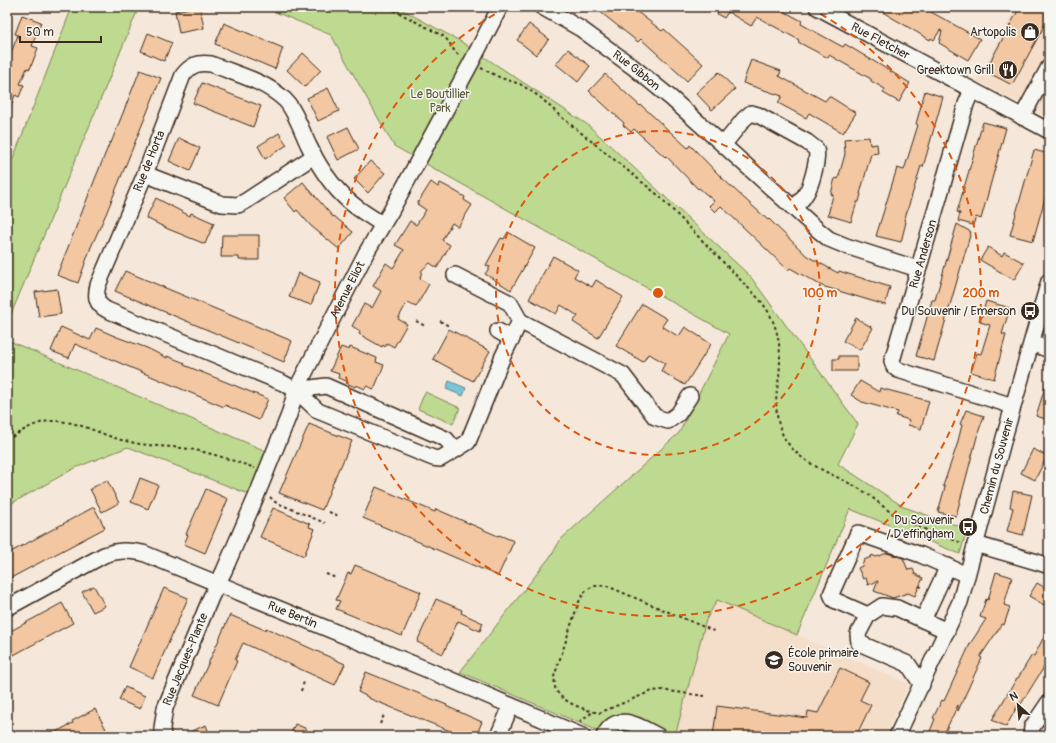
<svg xmlns="http://www.w3.org/2000/svg" width="1056" height="743" font-family="Pangolin,sans-serif">
<style>
.built{fill:#f4dec9}
.green{fill:#bed990;stroke:#7c8257}
.water{fill:#78c5d7;stroke:#60878d}
.building{fill:#f2c7a1;stroke:#3b2a1e}
.lines{fill:none;stroke-linecap:round;stroke-linejoin:round}
.minor-casing{stroke:#3b2a1e;stroke-width:18}
.path{stroke:#3b2a1e;stroke-width:2;stroke-dasharray:3 3;stroke-linecap:butt}
.minor{stroke:#f6f6f2;stroke-width:15}
.ring{fill:none;stroke:#df570d;stroke-width:2;stroke-dasharray:7 5}
.labels{text-anchor:middle;stroke-width:3;stroke-linejoin:round;paint-order:stroke}
.poi-label{font-size:12px;fill:#3b2a1e;stroke:#f6f6f2;text-anchor:end}
.street-label{font-size:12px;fill:#3b2a1e;stroke:#f6f6f2}
.park-label{font-size:12px;fill:#5c563a;stroke:#f6f6f2}
.centre{fill:#df570d;stroke:#f6f6f2;stroke-width:2}
.ring-label{font-size:12px;text-anchor:middle;font-weight:bold;fill:#df570d;stroke:#f6f6f2;stroke-width:3;stroke-linejoin:round;paint-order:stroke}
</style>
<rect width="100%" height="100%" fill="#f5e8da"/>
<filter id="ink" filterUnits="userSpaceOnUse"><feTurbulence type="fractalNoise" baseFrequency=".025" numOctaves="2"/><feDisplacementMap in="SourceGraphic" scale="8" xChannelSelector="R" yChannelSelector="G"/><feConvolveMatrix kernelMatrix="1 2 1 2 8 2 1 2 1" color-interpolation-filters="sRGB"/></filter>
<g filter="url(#ink)">
<g class="built">
<path d="M1016 7H1049V119L977 81Z"/>
<path d="M717 600 909 684 885 736H675L706 620Z"/>
</g>
<g class="green">
<path d="M72 7H139L7 324V174Z"/>
<path d="M263 7H397L460 41 588 125 750 276 858 424 838 464 904 507 967 529 960 554 850 509 797 635 717 600 706 620 675 736H610L460 672 553 553 560 540 679 433 729 334 394 146 331 35Z"/>
<path d="M7 340 273 454 256 497 128 447 75 468 7 506Z"/>
<path d="M425 392 460 408 453 424 418 409Z"/>
</g>
<path class="water" d="M449 381 466 388 463 396 446 389Z"/>
<g class="building">
<path d="M194 7H200L204 28 179 33 175 11Z"/>
<path d="M594 7H631L662 31 664 29 703 64 687 81 641 39 638 42Z"/>
<path d="M719 7H776L802 21 801 24 843 47 845 44 910 83 899 102 883 93 885 89 871 81V79L829 55 828 58 798 42 799 40 757 17 751 26 728 12 724 18 717 14 720 8Z"/>
<path d="M874 7H922L980 39 968 60 939 43 942 31 940 30 934 40 931 38 930 40Z"/>
<path d="M1020 7H1043L1049 10V17L1012 85 985 71Z"/>
<path d="M22 15 41 22 32 46 38 48 30 69 27 68 20 84 24 85 19 97 15 95 8 115 7 63 18 35 15 34Z"/>
<path d="M224 23 283 48 275 69 215 44Z"/>
<path d="M529 24 549 39 536 55 517 40Z"/>
<path d="M148 33 172 43 164 61 141 51Z"/>
<path d="M568 49 590 66 578 82 556 64Z"/>
<path d="M303 53 321 70 305 87 287 70Z"/>
<path d="M751 60 781 71 779 76 825 101 829 96 856 113 843 133 809 113 806 118 778 103 782 96 743 83Z"/>
<path d="M140 70 161 78 106 214 91 247 78 283 57 275 95 179 110 142 111 143Z"/>
<path d="M719 72 735 89 712 110 696 93Z"/>
<path d="M605 74 640 106 641 105 688 148 690 145 723 179 768 220 769 219 807 256 838 273 839 271 890 287 885 305 822 286 790 268 788 270 721 206 715 212 709 206 714 201 699 188 698 189 666 156 665 157 634 129 631 132 623 125 624 123 589 91Z"/>
<path d="M202 83 261 106 253 127 193 103Z"/>
<path d="M328 88 339 111 318 121 307 98Z"/>
<path d="M925 91 943 97 923 167 921 166 904 221 906 222 901 242 876 236 897 168 904 170 918 125 916 124Z"/>
<path d="M983 122 1006 128 981 219 976 217 973 225 958 221 960 213 957 212Z"/>
<path d="M348 127 359 149 338 160 327 137Z"/>
<path d="M279 133 287 145 265 159 258 146Z"/>
<path d="M869 137 870 145 877 144 878 153 871 154 860 194H861L859 202H857L851 222 828 215 833 195 831 194 835 178 838 179 845 154 844 139Z"/>
<path d="M179 138 200 148 190 171 169 161Z"/>
<path d="M1034 150 1049 154V184L1033 241 1010 235Z"/>
<path d="M370 161 385 173 368 193 354 179Z"/>
<path d="M303 182 333 217 334 216 353 232 339 249 311 226 297 210 295 212 284 198Z"/>
<path d="M431 182 438 187 440 183 448 187 465 197 464 200 472 205 458 227 452 223 442 240 450 245 437 268 430 263 422 270 420 279 429 284 416 307 408 303 405 306 398 319 407 324 394 347 387 343 385 347 383 345 382 347 359 334 360 331 352 326 364 304 372 308 381 291 373 286 386 263 393 268 404 250 395 245 410 221 416 225 426 210 417 204Z"/>
<path d="M156 198 190 216 191 213 214 223 205 244 168 229 146 218Z"/>
<path d="M957 224 971 232 934 361 916 356 932 300H935Z"/>
<path d="M508 232 535 248 511 290 485 274 490 267 486 265 501 238 504 239Z"/>
<path d="M222 235H259V260H239V257H221Z"/>
<path d="M988 247 1002 256 1004 252 1024 263 1014 280 980 260Z"/>
<path d="M553 256 578 270 574 277 592 287 596 280 623 297 598 338 573 322 578 316 561 305 556 314 529 299Z"/>
<path d="M125 271 292 341 284 362 115 291Z"/>
<path d="M298 273 320 282 311 305 289 297Z"/>
<path d="M57 289 61 314 39 317 35 292Z"/>
<path d="M986 301 1010 308 1002 334 1006 335 994 379 971 372 977 353 981 354 990 325 980 322Z"/>
<path d="M642 304 667 319 662 326 676 335 679 336 685 327 711 344 685 385 661 371 665 363 651 355 648 354 643 362 616 346Z"/>
<path d="M856 318 873 328 860 350 843 341Z"/>
<path d="M61 327 90 340 96 328 117 337 147 348 167 358V356L185 363 184 365 268 399 259 420 225 405 224 407 75 344 69 358 51 351Z"/>
<path d="M449 329 490 351 473 381 433 359Z"/>
<path d="M341 347 349 350 350 347 377 358 376 362 384 365 374 389 366 386 365 389 356 385 355 387 346 383 347 381 338 378 339 374 330 371Z"/>
<path d="M839 356H857V371H833V359H839Z"/>
<path d="M860 381 879 392 880 388 929 401 921 429 908 425 909 420 896 416 898 412 862 402 851 395Z"/>
<path d="M1047 381 1049 382V420L1036 416Z"/>
<path d="M966 410 984 416 978 433 956 516 938 512 945 487 943 486 957 445 962 425 960 424Z"/>
<path d="M309 424 352 441 340 468H339L322 510 279 493Z"/>
<path d="M1033 449 1047 456 1035 480 1021 473Z"/>
<path d="M140 478 158 485 148 509 131 502Z"/>
<path d="M107 480 119 503 102 512 90 489Z"/>
<path d="M376 487 435 512 436 509 498 536 499 535 514 541 498 576 363 518Z"/>
<path d="M206 489 228 499 205 553 184 544 188 535 186 534Z"/>
<path d="M1013 491 1032 495 1023 535 1007 531 1013 508 1010 507Z"/>
<path d="M94 507 105 528 7 580V554Z"/>
<path d="M273 508 310 524 309 527 315 529 304 556 260 537Z"/>
<path d="M887 553 903 558 908 570 913 569 915 574 923 578 915 596 908 593 893 598 874 591 878 581 868 585 866 578 863 579 858 568 862 566 864 560 871 557 872 555 876 557Z"/>
<path d="M355 565 421 592 402 636 336 609 340 601 336 600 348 573 351 574Z"/>
<path d="M996 572 1012 577 1004 605 1010 607 1004 625 1002 624 980 657 982 658 958 711V705L943 736H928L935 719 933 718 942 700 944 701 970 644 986 619 980 617 986 599 988 600Z"/>
<path d="M1037 583 1049 590V608L1029 596Z"/>
<path d="M94 586 105 606 93 612 82 592Z"/>
<path d="M164 588 188 598 153 678 129 667Z"/>
<path d="M436 599 462 610 461 613 483 623 480 631 458 621 443 654 417 642Z"/>
<path d="M62 603 73 623 10 657 7 651V633Z"/>
<path d="M230 615 265 630 266 628 345 664 335 685 243 643 235 660 237 661 218 705 194 695Z"/>
<path d="M1049 627V659L1021 704 1019 703 1006 727 992 720 1017 678H1018L1032 655 1034 656Z"/>
<path d="M840 668 869 682 860 700 871 705 856 736H713L717 706 807 718 808 711 818 713Z"/>
<path d="M366 672 447 705 446 706 482 722 476 736H448L450 731 368 698V697L358 692Z"/>
<path d="M125 687 145 696 140 709 119 700Z"/>
<path d="M95 709 106 729 93 736H48L73 723 72 721Z"/>
<path d="M295 724 307 729 304 736H290Z"/>
<path d="M206 725 210 736H180Z"/>
</g>
<g class="lines">
<g class="minor-casing">
<g id="minor">
<path id="s1" d="M542 7 581 29 633 67 671 98 818 230 829 239 846 246 918 269"/>
<path id="s2" d="M817 7 1049 131"/>
<path d="M972 90 966 104 892 361 894 367 898 370 1013 406"/>
<path d="M1022 117 1049 67"/>
<path d="M724 144 744 119 751 113 758 115 807 142 816 149C819 158 811 187 805 195 802 200 798 204 794 208"/>
<path d="M145 174 222 204 238 205 246 201 314 156"/>
<path d="M382 224C374 219 366 214 359 209 336 193 321 171 309 146 302 132 295 110 285 100 265 81 236 74 211 64 198 62 191 65 183 75L145 174 98 285C95 297 96 304 107 310L283 383 296 390 318 411 433 458 440 459 455 450"/>
<path d="M455 275 510 303 520 321"/>
<path d="M498 331 512 339"/>
<path d="M1032 343 1049 350"/>
<path d="M296 390 326 386 446 439 455 450 468 442 503 356 520 321 623 375 655 417 668 421 678 414 690 396"/>
<path d="M975 544 1037 562 1049 566"/>
<path id="s3" d="M7 608 104 555C118 550 128 550 143 553L428 670 582 736"/>
<path d="M868 615 858 634 859 643 908 664 922 685"/>
<path d="M923 620 948 566"/>
<path d="M947 631 897 608 882 606 868 615 834 600 831 594 858 533 921 555 967 575"/>
<path id="s4" d="M163 736 162 728 165 708 211 597 224 571 256 497 289 415 296 390 366 253 391 211 471 63 500 7"/>
<path d="M498 736 511 706"/>
<path d="M604 736C617 710 640 727 658 736"/>
<path id="s5" d="M897 736 960 602 1004 438 1049 281"/>
<path d="M1031 736 1032 727 1049 702"/>
</g>
</g>
<g class="path">
<path d="M388 7 443 36C451 42 452 51 460 56"/>
<path d="M481 68 501 78 520 84 540 97 559 115 658 195 760 300C779 323 782 349 779 377 777 389 775 402 777 414 782 462 830 470 863 491 874 498 884 508 895 515 915 527 940 535 962 543"/>
<path d="M416 321 425 326"/>
<path d="M440 321 449 326"/>
<path d="M7 440C20 432 35 422 51 421 80 420 103 437 130 442 147 446 165 446 182 448 207 451 231 460 255 468"/>
<path d="M270 497 275 502 325 523"/>
<path d="M329 512 339 516"/>
<path d="M326 574 336 578"/>
<path d="M919 586 924 588"/>
<path d="M301 691 304 682"/>
<path d="M705 696 661 690 652 691 599 713C585 710 563 703 556 690 554 686 555 681 554 677L578 604C585 589 590 584 607 586L716 632"/>
<path d="M580 722 581 720 593 712"/>
<path d="M380 724 384 715"/>
</g>
<use href="#minor" class="minor"/>
</g>
</g>
<g class="ring">
<circle cx="658" cy="293" r="162"/>
<path d="M810 8A323 323 0 1 1 506 8"/>
</g>
<defs>
<g id="shop-disc" transform="scale(1)"><circle r="9.5" fill="#3b2a1e" stroke="#f6f6f2"/><path d="M-5-2.5h2.3a2.7 3.5 0 0 1 5.4 0H5L5.5 6h-11ZM-1.5-2.5h3a1.5 2.3 0 0 0-3 0Z" fill="#fff"/></g>
<g id="restaurant-disc" transform="scale(1)"><circle r="9.5" fill="#3b2a1e" stroke="#f6f6f2"/><path d="M-5-6h1v4h1v-4h1v4h1v-4h1v5L-1.5 .5V6h-2V.5L-5-1ZM5-6V6H3V1.5H1.5Q1.5-4 5-6Z" fill="#fff"/></g>
<g id="bus-disc" transform="scale(1)"><circle r="9.5" fill="#3b2a1e" stroke="#f6f6f2"/><path d="M-5-6H5V4H4V6H2V4H-2V6H-4V4H-5ZM-3.5-4V0h7V-4ZM-3.5 1.2v1.5H-2V1.2ZM2 1.2v1.5H3.5V1.2Z" fill="#fff"/></g>
<g id="school-disc" transform="scale(1)"><circle r="9.5" fill="#3b2a1e" stroke="#f6f6f2"/><path d="M0-5L7-2L0 1L-7-2ZM-4 1L0 2.5L4 1V4Q0 6-4 4Z" fill="#fff"/></g>
</defs>
<g fill-rule="evenodd">
<use href="#shop-disc" x="1030" y="32"/>
<use href="#restaurant-disc" x="1008" y="70"/>
<use href="#bus-disc" x="1030" y="311"/>
<use href="#bus-disc" x="968" y="527"/>
<use href="#school-disc" x="774" y="660"/>
</g>
<g class="labels">
<g class="poi-label">
<text x="1016" y="36">Artopolis</text>
<text x="994" y="74">Greektown Grill</text>
<text x="1016" y="315">Du Souvenir / Emerson</text>
<text x="954" y="524">Du Souvenir<tspan x="954" dy="14">/ D'effingham</tspan></text>
<text x="788" y="657" text-anchor="start">École primaire<tspan x="788" dy="14">Souvenir</tspan></text>
</g>
<g class="street-label">
<text dy="4" stroke="none"><textPath href="#s2" startOffset="72">Rue Fletcher</textPath></text>
<text dy="4" stroke="none"><textPath href="#s1" startOffset="114">Rue Gibbon</textPath></text>
<text transform="translate(149 161) rotate(-68)" y="4">Rue de Horta</text>
<text transform="translate(923 254) rotate(-74)" y="4">Rue Anderson</text>
<text dy="4" stroke="none"><textPath href="#s4" startOffset="485">Avenue Eliot</textPath></text>
<text dy="4" stroke="none"><textPath href="#s5" startOffset="289">Chemin du Souvenir</textPath></text>
<text dy="4" stroke="none"><textPath href="#s3" startOffset="312">Rue Bertin</textPath></text>
<text dy="4" stroke="none"><textPath href="#s4" startOffset="81">Rue Jacques-Plante</textPath></text>
</g>
<g class="park-label">
<text x="440" y="98">Le Boutillier<tspan x="440" dy="14">Park</tspan></text>
</g>
</g>
<circle cx="658" cy="293" r="6" class="centre"/>
<g class="ring-label">
<text x="820" y="297">100 m</text>
<text x="981" y="297">200 m</text>
</g>
<rect width="1056" height="743" fill="none" stroke="#f6f6f2" stroke-width="24"/>
<rect x="12" y="12" width="1032" height="719" fill="none" stroke="#3b2a1e" stroke-width="1.5" filter="url(#ink)"/>
<g transform="translate(1018 705) rotate(333)" stroke="#f6f6f2" stroke-width="3" paint-order="stroke">
<path d="M0-3L7 15L0 10L-7 15Z" fill="#3b2a1e"/>
<text y="-6" font-size="11" font-weight="bold" text-anchor="middle" fill="#3b2a1e">N</text>
</g>
<path d="M20 36v6h81v-6" fill="none" stroke="#3b2a1e" stroke-width="2"/>
<text x="26" y="36" font-size="12" fill="#3b2a1e" stroke="#f6f6f2" stroke-width="3" paint-order="stroke">50 m</text>
</svg>
